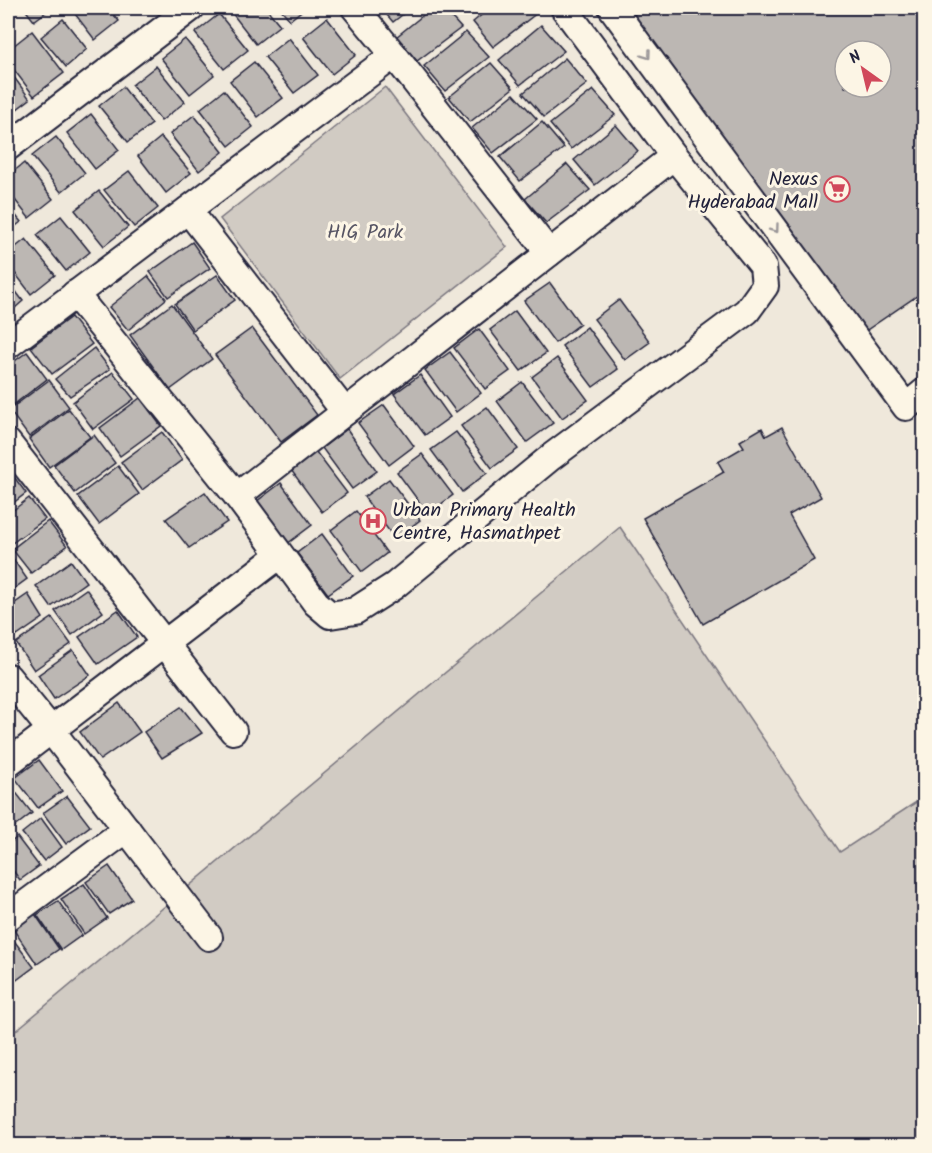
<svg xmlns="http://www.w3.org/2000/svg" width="932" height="1153" font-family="Kalam,sans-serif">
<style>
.green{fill:#d1cbc3;stroke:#7a767f;stroke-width:1.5}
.building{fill:#bcb7b3;stroke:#22223b;stroke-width:1.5;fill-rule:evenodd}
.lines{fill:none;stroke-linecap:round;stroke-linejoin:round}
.minor-casing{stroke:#22223b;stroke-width:30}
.minor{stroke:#fcf5e5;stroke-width:26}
.oneway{stroke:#9a9698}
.labels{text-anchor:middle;stroke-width:6;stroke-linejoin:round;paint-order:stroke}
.poi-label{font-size:20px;fill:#22223b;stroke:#fcf5e5;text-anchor:end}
.park-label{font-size:20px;fill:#575564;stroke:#fcf5e5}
</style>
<rect width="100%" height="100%" fill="#efe8db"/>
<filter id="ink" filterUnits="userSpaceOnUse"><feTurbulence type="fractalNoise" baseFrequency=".0167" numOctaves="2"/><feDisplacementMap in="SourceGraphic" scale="12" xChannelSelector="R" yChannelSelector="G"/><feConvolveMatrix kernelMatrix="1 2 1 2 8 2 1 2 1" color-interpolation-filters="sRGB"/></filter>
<g filter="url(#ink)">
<g class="green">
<path d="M385 87 507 247 340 379 220 219Z"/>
<path d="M620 527 840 852 924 797V1145L8 1146V1037Z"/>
</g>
<g class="building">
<path d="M24 8H51L34 21Z"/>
<path d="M83 8H108L119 21 95 40 75 14Z"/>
<path d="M124 8H136L129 13Z"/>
<path d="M228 8H266L280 25 256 44Z"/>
<path d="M280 8H305L290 20Z"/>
<path d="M381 8H411L393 22Z"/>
<path d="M432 8H443L461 28 417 61 396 37Z"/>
<path d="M466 8H479L471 14Z"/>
<path d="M490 8H532L537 13 493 47 473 22Z"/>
<path d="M620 8H924V291L855 338ZM845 51H881V87H845Z"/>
<path d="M219 14 248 50 224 69 195 33Z"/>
<path d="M327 18 356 55 332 74 303 37Z"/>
<path d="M63 19 87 49 66 67 41 37Z"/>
<path d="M541 25 564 51 520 85 499 60Z"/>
<path d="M32 31 64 73 34 96 8 62V50Z"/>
<path d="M466 32 489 57 445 91 424 66Z"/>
<path d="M289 38 318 75 294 93 265 57Z"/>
<path d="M185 39 214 75 190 94 161 58Z"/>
<path d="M565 58 587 84 544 117 523 93Z"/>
<path d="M254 62 283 98 258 117 230 81Z"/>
<path d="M491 63 513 88 470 122 449 97Z"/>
<path d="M156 66 185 102 161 121 132 85Z"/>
<path d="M8 69 30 99 8 116Z"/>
<path d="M123 87 152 124 128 142 99 106Z"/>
<path d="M224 90 253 127 229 146 200 109Z"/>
<path d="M593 90 615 115 571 149 550 124Z"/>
<path d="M514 94 537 119 493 153 472 128Z"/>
<path d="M91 114 119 150 95 169 67 133Z"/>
<path d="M194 115 223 152 199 171 170 134Z"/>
<path d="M542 122 564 148 520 181 500 157Z"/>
<path d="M616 125 638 151 595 185 574 160Z"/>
<path d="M56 137 85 173 61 192 32 156Z"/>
<path d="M161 137 191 173 166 193 138 156Z"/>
<path d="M24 163 53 199 29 218 8 191V176Z"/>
<path d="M567 164 590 190 546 223 525 199Z"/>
<path d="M129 171 158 208 134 227 104 190Z"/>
<path d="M99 191 128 227 104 246 75 210Z"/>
<path d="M8 206 21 222 8 232Z"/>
<path d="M61 216 90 252 66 271 37 235Z"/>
<path d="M26 239 55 275 31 294 8 264V253Z"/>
<path d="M192 242 210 268 168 297 150 272Z"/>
<path d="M217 275 235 300 193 330 175 304Z"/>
<path d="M148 276 166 299 128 330 109 307Z"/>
<path d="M8 281 23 301 8 314Z"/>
<path d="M550 283 580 324 555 343 524 301Z"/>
<path d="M619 300 650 342 625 360 594 319Z"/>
<path d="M172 304 212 359 170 390 130 335Z"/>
<path d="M515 311 546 353 521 371 490 330Z"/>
<path d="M71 317 92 344 52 374 31 347Z"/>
<path d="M587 327 618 369 593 387 562 346Z"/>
<path d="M252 328 317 415 281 442 215 355Z"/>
<path d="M479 329 510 371 485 389 454 348Z"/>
<path d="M94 348 110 369 70 396 55 379Z"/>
<path d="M27 352 47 379 8 409V366Z"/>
<path d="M450 352 481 393 456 412 425 370Z"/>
<path d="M557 358 588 400 562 418 532 377Z"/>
<path d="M113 372 134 399 93 429 73 402Z"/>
<path d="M420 375 450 417 425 435 394 394Z"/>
<path d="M49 380 69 407 29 437 9 410Z"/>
<path d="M522 382 553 423 527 442 497 401Z"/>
<path d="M140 398 161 426 120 456 100 428Z"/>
<path d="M384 405 414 446 389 465 358 423Z"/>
<path d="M487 407 518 449 492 468 461 426Z"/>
<path d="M69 409 90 437 49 467 29 439Z"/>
<path d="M782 427 821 497 789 515 814 560 703 624 643 518 724 472 718 462 744 447 740 441 762 428 766 436Z"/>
<path d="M347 429 377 471 352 489 322 448Z"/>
<path d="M162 432 182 460 142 490 121 462Z"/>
<path d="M456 432 487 473 462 492 431 450Z"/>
<path d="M94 435 115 463 75 493 54 465Z"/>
<path d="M316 452 347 493 322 512 291 470Z"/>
<path d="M422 454 453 495 428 514 397 472Z"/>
<path d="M118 466 139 494 99 524 78 496Z"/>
<path d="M8 469 26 493 8 507Z"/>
<path d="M389 479 420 520 395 539 364 497Z"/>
<path d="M281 483 312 525 287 544 256 502Z"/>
<path d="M205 492 227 522 189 548 166 519Z"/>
<path d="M29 498 45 519 8 546V514Z"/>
<path d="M356 511 387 553 362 572 331 530Z"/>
<path d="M48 521 67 546 31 573 12 549Z"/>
<path d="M322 534 353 576 328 594 297 553Z"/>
<path d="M8 552 27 579 8 593Z"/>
<path d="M71 561 86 582 51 607 36 586Z"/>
<path d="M86 589 103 612 72 635 55 611Z"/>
<path d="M28 594 43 618 17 636 8 622V608Z"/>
<path d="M118 610 137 637 98 664 79 637Z"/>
<path d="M52 618 71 644 34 670 16 643Z"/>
<path d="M73 650 90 675 54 699 38 675Z"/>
<path d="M119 703 140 732 100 760 80 732Z"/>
<path d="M181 707 202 733 162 758 144 732Z"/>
<path d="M39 760 62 791 38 808 15 778Z"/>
<path d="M10 785 32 813 13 828 8 820V787Z"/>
<path d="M67 796 90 826 66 844 43 813Z"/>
<path d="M41 818 62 847 44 861 22 833Z"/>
<path d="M17 837 39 866 20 880 8 864V845Z"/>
<path d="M109 866 132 899 109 914 86 882Z"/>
<path d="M8 872 15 881 8 887Z"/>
<path d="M84 884 107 918 84 934 61 899Z"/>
<path d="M58 901 82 935 61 950 37 915Z"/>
<path d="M35 914 59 949 37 964 13 929Z"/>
<path d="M9 934 34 967 14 982 8 973V935Z"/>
</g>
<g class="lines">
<g class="minor-casing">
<g id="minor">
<path d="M355 8 394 55 549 253"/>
<path d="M612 8 906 407 924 392"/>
<path d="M8 147 191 8"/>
<path d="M188 210 345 412"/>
<path d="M75 294 237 496 316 603 330 615 355 611 394 586 551 457 747 311 765 286 763 266 674 156 564 8"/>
<path d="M8 345 394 55"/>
<path d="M8 443 233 731"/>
<path d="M237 496 674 156"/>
<path d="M8 677 51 730 209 937"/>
<path d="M8 763 280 555"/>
<path d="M8 917 127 829"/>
</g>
</g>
<use href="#minor" class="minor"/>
</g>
<defs><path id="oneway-chevron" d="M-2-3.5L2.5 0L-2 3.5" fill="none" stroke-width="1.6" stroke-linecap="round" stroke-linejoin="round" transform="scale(1.5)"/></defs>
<g class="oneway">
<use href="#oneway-chevron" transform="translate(647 55) rotate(54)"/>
<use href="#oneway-chevron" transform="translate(775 229) rotate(54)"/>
</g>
</g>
<defs>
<g id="supermarket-ring" transform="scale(1.35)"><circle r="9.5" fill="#fcf5e5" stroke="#d1495b" stroke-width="1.5"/><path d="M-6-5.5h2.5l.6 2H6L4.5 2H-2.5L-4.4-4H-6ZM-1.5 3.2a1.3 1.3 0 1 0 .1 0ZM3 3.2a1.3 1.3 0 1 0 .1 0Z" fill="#d1495b"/></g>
<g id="hospital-ring" transform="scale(1.35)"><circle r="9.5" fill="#fcf5e5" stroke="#d1495b" stroke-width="1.5"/><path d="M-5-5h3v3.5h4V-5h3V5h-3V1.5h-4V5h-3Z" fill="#d1495b"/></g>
</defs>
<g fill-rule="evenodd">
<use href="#supermarket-ring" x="837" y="189"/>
<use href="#hospital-ring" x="373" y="521"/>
</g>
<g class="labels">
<g class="poi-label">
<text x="818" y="185">Nexus<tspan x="818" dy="23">Hyderabad Mall</tspan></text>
<text x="392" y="516" text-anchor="start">Urban Primary Health<tspan x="392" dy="23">Centre, Hasmathpet</tspan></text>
</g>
<g class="park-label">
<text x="365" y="238">HIG Park</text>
</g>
</g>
<rect width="932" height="1153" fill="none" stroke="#fcf5e5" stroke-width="30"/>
<rect x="15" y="15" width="902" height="1123" fill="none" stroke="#22223b" stroke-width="2" filter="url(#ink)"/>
<g transform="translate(863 69) rotate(326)"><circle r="28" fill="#fcf5e5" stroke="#a5a1a1" stroke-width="1.5"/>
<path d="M0-4.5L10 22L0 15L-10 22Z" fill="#d1495b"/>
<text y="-9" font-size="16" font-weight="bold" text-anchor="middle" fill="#22223b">N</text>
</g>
</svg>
